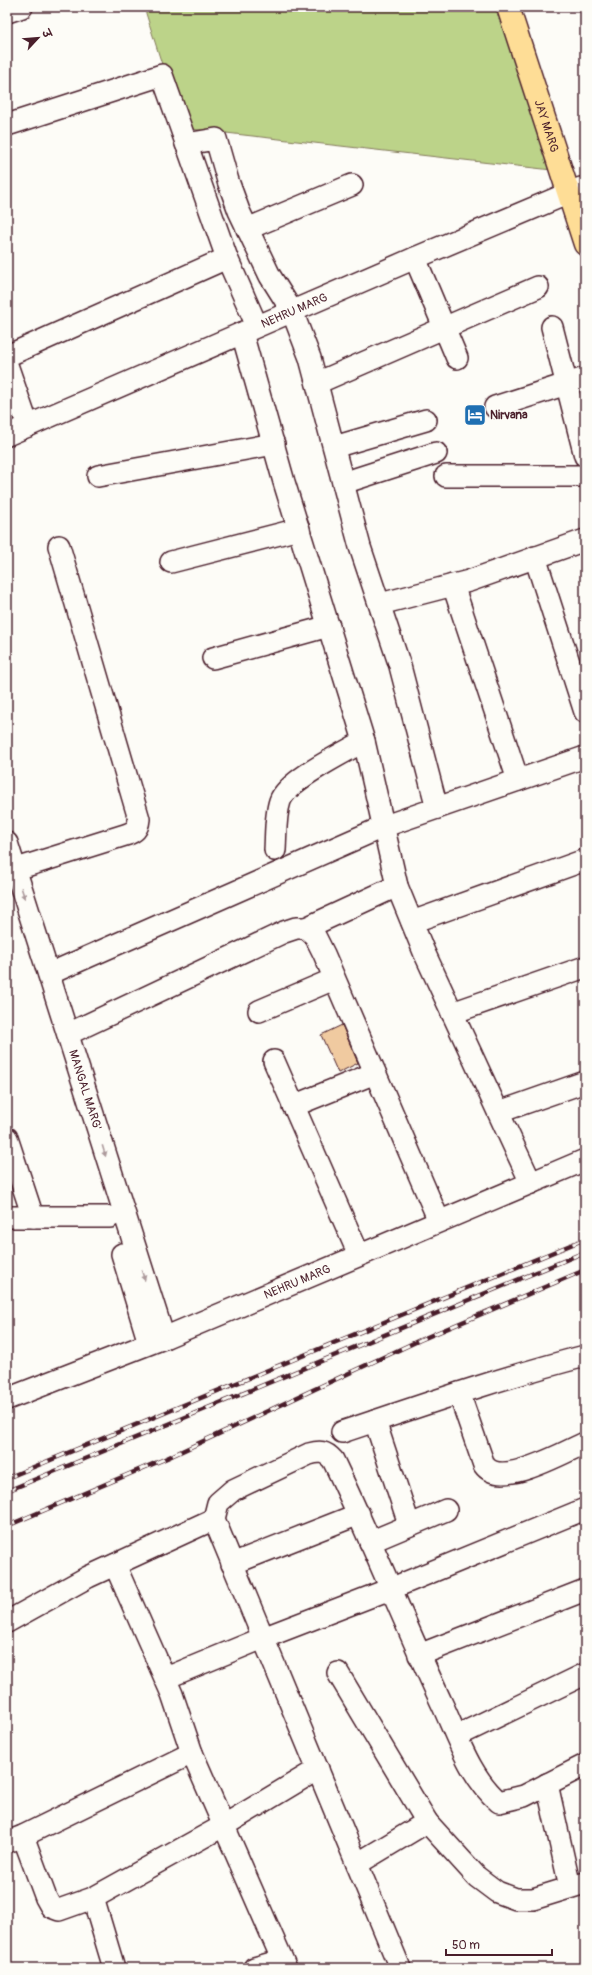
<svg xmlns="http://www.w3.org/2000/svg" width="592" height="1975" font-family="Pangolin,'Playpen Sans Deva',sans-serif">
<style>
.grass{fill:#bcd389;stroke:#83795a}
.building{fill:#f0caa0;stroke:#4a1f2b}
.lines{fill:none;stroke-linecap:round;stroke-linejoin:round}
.minor-casing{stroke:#4a1f2b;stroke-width:24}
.major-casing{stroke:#4a1f2b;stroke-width:25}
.minor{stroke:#fdfcf7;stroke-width:21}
.major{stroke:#fedd96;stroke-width:22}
.rail-casing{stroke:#4a1f2b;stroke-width:4.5}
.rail{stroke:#fdfcf7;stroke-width:3;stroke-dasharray:9;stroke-linecap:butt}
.oneway{fill:#ac999b}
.labels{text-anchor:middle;stroke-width:3;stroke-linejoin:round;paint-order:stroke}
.street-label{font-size:12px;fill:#4a1f2b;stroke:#fdfcf7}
.poi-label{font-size:12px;font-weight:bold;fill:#4a1f2b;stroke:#fdfcf7;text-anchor:start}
</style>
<rect width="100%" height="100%" fill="#fdfcf7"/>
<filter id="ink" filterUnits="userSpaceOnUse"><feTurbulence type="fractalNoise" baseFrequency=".025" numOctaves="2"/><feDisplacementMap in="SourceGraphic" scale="8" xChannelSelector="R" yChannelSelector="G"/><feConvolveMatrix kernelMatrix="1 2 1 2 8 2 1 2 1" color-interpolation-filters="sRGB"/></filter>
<g filter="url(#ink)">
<path class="grass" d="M144 7H499L552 170 182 128Z"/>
<path class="building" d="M342 1025 358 1063 338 1073 321 1035Z"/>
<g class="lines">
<g class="minor-casing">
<g id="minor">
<path d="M7 12 22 7"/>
<path d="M7 125 162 75 227 258 257 326"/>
<path d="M186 144 216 139 228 181 239 211 270 276 292 311 310 358 360 547 400 666 437 808"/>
<path d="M247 229 352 185"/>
<path d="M415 258 457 358"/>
<path d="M552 327 585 456"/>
<path d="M242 333 284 482 364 741 397 886 424 952 531 1183"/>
<path d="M7 356 227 258"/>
<path d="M7 365 28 426"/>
<path d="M317 383 538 287"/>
<path d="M495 407 585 378"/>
<path id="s1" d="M7 435 415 258 581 188"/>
<path d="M334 447 426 420"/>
<path d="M98 476 274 444"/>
<path d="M446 476H585"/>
<path d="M343 483 436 453"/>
<path d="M535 557 585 712"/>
<path d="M171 562 299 529"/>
<path d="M453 585 518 780"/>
<path d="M380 604 469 581 585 540"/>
<path d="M213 658 329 626"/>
<path id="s2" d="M7 843 164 1338"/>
<path d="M275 850C276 834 275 816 280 801 287 780 344 753 364 741"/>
<path d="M7 872 125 835C135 832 138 829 139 819L59 546"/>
<path d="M412 922 585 860"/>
<path d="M306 928 397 886"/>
<path d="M49 974 385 826 585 757"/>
<path d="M259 1011 334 979"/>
<path d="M452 1013 585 967"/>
<path d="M68 1034 284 932 296 928H306L315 936 324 954 439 1221"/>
<path d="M274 1061 359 1255"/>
<path d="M293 1106 375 1073"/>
<path d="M499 1112 585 1082"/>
<path d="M7 1138 33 1217"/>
<path d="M7 1217H110"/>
<path d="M122 1254 149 1343"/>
<path d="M459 1393 484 1465C501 1489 564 1452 585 1443"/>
<path id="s3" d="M7 1399 164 1338 585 1160"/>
<path d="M375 1421 409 1524"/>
<path d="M342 1432C423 1405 503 1377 585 1356"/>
<path d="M370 1542 446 1510"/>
<path d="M232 1564 359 1514"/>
<path d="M115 1565 172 1694 192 1753 286 1968"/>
<path d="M7 1622 88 1577 214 1519"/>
<path d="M419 1655 585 1590"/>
<path d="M338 1673 427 1822 477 1877 497 1892 516 1899H533L585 1883"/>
<path d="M166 1678 263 1638 390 1589 585 1509"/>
<path d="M457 1736 585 1674"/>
<path d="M547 1784 570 1887"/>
<path d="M23 1836 46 1898 51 1907 59 1910 93 1898 223 1826 318 1769"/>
<path d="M7 1842 23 1836 192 1753"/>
<path d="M357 1864 427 1822"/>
<path d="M93 1898 114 1968"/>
<path d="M254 1968 282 1960"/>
<path d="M400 1968 214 1519 218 1503 233 1490 309 1454C320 1451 325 1451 333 1460 372 1541 405 1625 443 1706 458 1739 471 1778 499 1802L524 1796 585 1765"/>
</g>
</g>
<g class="major-casing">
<g id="major">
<path id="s4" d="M508 7 585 244"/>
</g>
</g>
<use href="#minor" class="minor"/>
<use href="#major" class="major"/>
<g class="rail-casing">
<g id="rail">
<path d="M7 1478 585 1239"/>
<path d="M7 1491 585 1252"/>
<path d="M7 1526 167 1458 420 1340 585 1270"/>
</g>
</g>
<use href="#rail" class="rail"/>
</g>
<defs><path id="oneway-solid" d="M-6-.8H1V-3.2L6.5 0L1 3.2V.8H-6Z"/></defs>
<g class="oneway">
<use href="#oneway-solid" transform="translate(23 893) rotate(72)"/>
<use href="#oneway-solid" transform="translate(104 1151) rotate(73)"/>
<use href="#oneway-solid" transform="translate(143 1275) rotate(72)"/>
</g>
</g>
<defs>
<g id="hotel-square" transform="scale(1.15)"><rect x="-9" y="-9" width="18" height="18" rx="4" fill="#1f6fb2" stroke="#fdfcf7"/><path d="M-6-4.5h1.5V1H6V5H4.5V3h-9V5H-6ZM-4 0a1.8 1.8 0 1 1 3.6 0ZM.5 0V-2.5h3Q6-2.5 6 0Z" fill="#fff"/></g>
</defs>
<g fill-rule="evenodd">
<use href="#hotel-square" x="475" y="415"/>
</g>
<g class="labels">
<g class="street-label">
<text dy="4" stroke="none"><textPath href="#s4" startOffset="125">JAY MARG</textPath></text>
<text dy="4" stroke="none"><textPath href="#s1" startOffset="313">NEHRU MARG</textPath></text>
<text dy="4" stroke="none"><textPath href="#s2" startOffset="259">MANGAL MARG'</textPath></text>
<text dy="4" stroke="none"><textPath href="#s3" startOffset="313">NEHRU MARG</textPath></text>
</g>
<g class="poi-label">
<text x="490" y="419">Nirvana</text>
</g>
</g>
<rect width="592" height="1975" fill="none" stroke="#fdfcf7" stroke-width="24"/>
<rect x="12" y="12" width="568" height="1951" fill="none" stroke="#4a1f2b" stroke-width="1.5" filter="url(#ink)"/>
<g transform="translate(38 38) rotate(64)" stroke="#fdfcf7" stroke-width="3" paint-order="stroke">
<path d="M0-3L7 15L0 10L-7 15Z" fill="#4a1f2b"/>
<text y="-6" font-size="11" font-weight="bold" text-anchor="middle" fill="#4a1f2b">उ</text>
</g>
<path d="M446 1949v6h106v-6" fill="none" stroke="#4a1f2b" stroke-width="2"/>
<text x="452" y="1949" font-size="12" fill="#4a1f2b" stroke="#fdfcf7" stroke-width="3" paint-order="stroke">50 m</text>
</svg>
